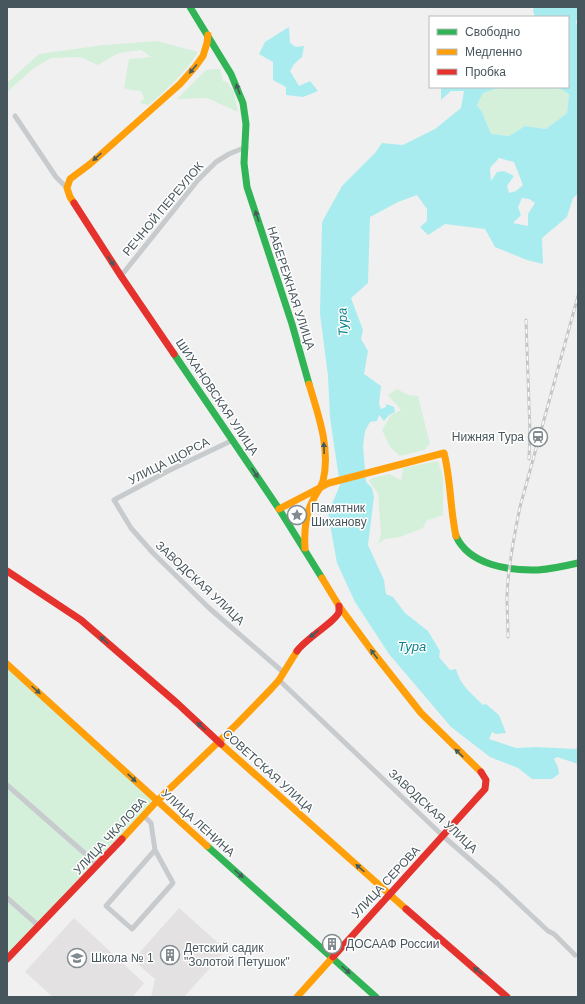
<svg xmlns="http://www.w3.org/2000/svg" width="585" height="1004" font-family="Helvetica,sans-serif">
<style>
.education{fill:#e3e1e2}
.green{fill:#d4f0da}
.water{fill:#a8ecef;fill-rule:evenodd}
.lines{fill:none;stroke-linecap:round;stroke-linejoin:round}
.street{stroke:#c8cbcd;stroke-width:5}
.fast{stroke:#30b455;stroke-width:7}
.slow{stroke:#ff9f0a;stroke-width:7}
.jam{stroke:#e5322d;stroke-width:7}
.rail-casing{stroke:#c4c6c7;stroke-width:3}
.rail{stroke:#fff;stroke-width:1.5;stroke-dasharray:4.5;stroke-linecap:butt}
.oneway{fill:#465b5d}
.labels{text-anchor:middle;stroke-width:3;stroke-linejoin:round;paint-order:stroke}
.street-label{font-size:12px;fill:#47565d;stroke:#fff}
.poi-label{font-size:12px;fill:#47565d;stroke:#fff;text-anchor:start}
.water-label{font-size:13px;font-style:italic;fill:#0a8288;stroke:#fff}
</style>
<rect width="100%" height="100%" fill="#f1f0f0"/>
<g class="education">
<path d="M179 908 226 950 184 997H151L155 979 133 960Z"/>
<path d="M74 918 144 983 134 995 136 997H53L25 972Z"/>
</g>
<g class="green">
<path d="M157 41 198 52C185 73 167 89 149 105L140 103 144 98 141 91 130 90 124 88 129 59 151 57 141 50 119 53 98 65 80 57 51 58 34 68 7 92V83L39 54 103 45Z"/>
<path d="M213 69H220L223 81 227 82 234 92 238 112 207 98 177 99 206 70Z"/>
<path d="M501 87H557L569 94 567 113 546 129 525 126 509 136 491 134 482 112 477 105 483 93Z"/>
<path d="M397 389 408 395 418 396 430 444 424 450 400 456 390 447 382 430 391 415 401 410 388 395Z"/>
<path d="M438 461 443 476V515L426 521 423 528 400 537 385 539 378 544 381 534 378 493 369 481 372 478 389 474 401 480 403 468Z"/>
<path d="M7 665 157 801 7 959Z"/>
</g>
<g class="water">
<path d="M534 7H556L558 8 560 7H578V16L576 22 578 27V194L573 198 567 217 542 238 543 264 527 260 495 247 485 229 445 224 428 235 420 227 427 221V209L417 195 398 202 370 217 368 283 351 298 363 330 361 339 368 351 364 374 381 386 379 404 381 409 386 407V404L394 407 395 412 389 415 384 421 379 415 377 421 370 422 365 431 363 446 366 482 372 488 374 497 368 545 384 580 386 594 393 597 405 613 428 631 440 651 439 657 450 670 456 669C460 685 471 693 483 705L486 704 499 715 506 733 496 734 492 732 489 739 516 748 536 747 574 749 578 748V764L557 757 554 759 558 767 559 774 552 779H532L518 768 490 757 451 727 389 654 355 602 337 563 328 513 340 485 330 418 328 376 320 314 322 222 342 186 375 153 382 143 403 145 435 129 461 108 464 91H451L441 100V87H501L483 93 477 105 482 112 491 134 509 136 525 126 546 129 567 113 569 94 557 87H568V17H535L533 11ZM499 158 514 162 523 185 516 191 509 193 507 186 514 176 504 171 497 172 491 181 490 168ZM522 198 529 199 535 203 528 214V226L513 223 521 215 518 207Z"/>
<path d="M289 27 290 43 296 47 304 46 302 57 294 64 290 71 299 86 310 81 318 91 303 97 286 95V87L273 80V62L259 54 265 42Z"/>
</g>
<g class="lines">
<g class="street">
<path d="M15 116 56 177 67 188"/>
<path d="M121 276 198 180 216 162 229 154 246 147"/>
<path d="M233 440 168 471 114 500 131 528 153 553 209 608 283 672"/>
<path d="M279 680 443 836 498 884 548 931 554 934 575 955"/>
<path d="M7 785 98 865"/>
<path d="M144 816 151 823 155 850 106 906 132 929 173 883 155 850"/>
<path d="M7 898 39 926"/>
</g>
<g class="fast">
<path d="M190 7 231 74 243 103 246 124 244 163 247 187 292 324 309 384"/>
<path d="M174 354 279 509 322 578"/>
<path d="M456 536C469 565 509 571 538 570 551 569 565 566 578 563"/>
<path d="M207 846 376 997"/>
</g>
<g class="slow">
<path d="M74 203 70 197 67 188 70 179 90 164 180 84 195 67 203 56 207 43 208 35"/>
<path d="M279 509 329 483 444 453C451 480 450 509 456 536"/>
<path d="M305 548C304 531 305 515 313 500 316 493 321 488 323 481 331 449 318 414 309 384"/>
<path d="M322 578 339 606 372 651 421 713 481 772"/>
<path d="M7 664 207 846"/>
<path d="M221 744 406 909"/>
<path d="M122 839 157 801 237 724 271 689 279 680 297 651"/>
<path d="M297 997 333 957"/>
</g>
<g class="jam">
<path d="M74 203 121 276 174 354"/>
<path d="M7 571 81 620 178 704 221 744"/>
<path d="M297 651C305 639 336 621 339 612 339 611 339 607 339 606"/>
<path d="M406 909 507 997"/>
<path d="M333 957 485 789 486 780 481 772"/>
<path d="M7 959 122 839"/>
</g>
<g class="rail-casing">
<g id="rail">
<path d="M526 320 530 433 529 459"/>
<path d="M508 637C508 623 507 610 507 596 508 566 514 536 520 507L578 296"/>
</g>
</g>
<use href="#rail" class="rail"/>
</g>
<defs><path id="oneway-solid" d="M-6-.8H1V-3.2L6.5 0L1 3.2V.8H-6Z"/></defs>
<g class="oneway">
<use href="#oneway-solid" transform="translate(193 69) rotate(130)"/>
<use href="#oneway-solid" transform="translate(238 89) rotate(-110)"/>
<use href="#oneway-solid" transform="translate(97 157) rotate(138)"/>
<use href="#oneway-solid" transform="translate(257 216) rotate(-108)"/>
<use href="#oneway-solid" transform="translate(111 261) rotate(56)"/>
<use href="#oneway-solid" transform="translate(324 448) rotate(-92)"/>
<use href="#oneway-solid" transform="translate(255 473) rotate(56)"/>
<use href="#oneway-solid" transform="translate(314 634) rotate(141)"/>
<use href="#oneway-solid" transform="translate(104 640) rotate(-139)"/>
<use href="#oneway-solid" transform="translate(374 654) rotate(-127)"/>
<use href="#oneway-solid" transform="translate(36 690) rotate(42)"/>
<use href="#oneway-solid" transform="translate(201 726) rotate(-137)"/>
<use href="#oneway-solid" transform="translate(459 753) rotate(-136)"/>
<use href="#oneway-solid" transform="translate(132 778) rotate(43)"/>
<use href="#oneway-solid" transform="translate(360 868) rotate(-138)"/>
<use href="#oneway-solid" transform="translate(239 874) rotate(42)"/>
<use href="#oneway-solid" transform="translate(346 970) rotate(42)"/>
<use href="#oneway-solid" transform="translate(478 971) rotate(-139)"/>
</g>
<defs>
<g id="station-ring" transform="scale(1)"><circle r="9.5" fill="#fff" stroke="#828c90" stroke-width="1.5"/><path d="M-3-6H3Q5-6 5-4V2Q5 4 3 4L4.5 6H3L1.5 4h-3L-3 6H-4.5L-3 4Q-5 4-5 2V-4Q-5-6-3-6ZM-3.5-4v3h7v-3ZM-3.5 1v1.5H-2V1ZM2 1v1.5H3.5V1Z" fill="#828c90"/></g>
<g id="sight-ring" transform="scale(1)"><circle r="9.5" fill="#fff" stroke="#828c90" stroke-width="1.5"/><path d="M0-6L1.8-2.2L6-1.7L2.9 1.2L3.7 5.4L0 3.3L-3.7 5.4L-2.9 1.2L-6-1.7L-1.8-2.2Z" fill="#828c90"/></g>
<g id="building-ring" transform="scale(1)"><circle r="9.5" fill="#fff" stroke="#828c90" stroke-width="1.5"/><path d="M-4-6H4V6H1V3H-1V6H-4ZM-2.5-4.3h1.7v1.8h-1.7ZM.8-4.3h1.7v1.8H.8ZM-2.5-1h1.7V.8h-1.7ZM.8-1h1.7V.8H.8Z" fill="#828c90"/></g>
<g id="school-ring" transform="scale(1)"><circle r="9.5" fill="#fff" stroke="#828c90" stroke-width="1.5"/><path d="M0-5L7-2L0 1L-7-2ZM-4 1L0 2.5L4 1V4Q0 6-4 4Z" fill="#828c90"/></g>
</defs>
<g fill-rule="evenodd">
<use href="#station-ring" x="538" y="437"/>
<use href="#sight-ring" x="297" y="515"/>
<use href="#building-ring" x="332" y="944"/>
<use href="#building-ring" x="170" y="955"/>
<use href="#school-ring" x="77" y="958"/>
</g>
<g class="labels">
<g class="street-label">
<text transform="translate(163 209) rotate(-50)" y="4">РЕЧНОЙ ПЕРЕУЛОК</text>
<text transform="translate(291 288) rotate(72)" y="4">НАБЕРЕЖНАЯ УЛИЦА</text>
<text transform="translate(217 397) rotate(56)" y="4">ШИХАНОВСКАЯ УЛИЦА</text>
<text transform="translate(169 461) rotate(-27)" y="4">УЛИЦА ЩОРСА</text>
<text transform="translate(200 583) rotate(43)" y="4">ЗАВОДСКАЯ УЛИЦА</text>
<text transform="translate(268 771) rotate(42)" y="4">СОВЕТСКАЯ УЛИЦА</text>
<text transform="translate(433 811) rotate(43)" y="4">ЗАВОДСКАЯ УЛИЦА</text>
<text transform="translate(198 823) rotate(42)" y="4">УЛИЦА ЛЕНИНА</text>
<text transform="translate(110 836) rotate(-47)" y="4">УЛИЦА ЧКАЛОВА</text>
<text transform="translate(386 882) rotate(-47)" y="4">УЛИЦА СЕРОВА</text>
</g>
<g class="poi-label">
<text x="524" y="441" text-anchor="end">Нижняя Тура</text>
<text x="311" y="512">Памятник<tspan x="311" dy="14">Шиханову</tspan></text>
<text x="346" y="948">ДОСААФ России</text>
<text x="184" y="952">Детский садик<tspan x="184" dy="14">"Золотой Петушок"</tspan></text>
<text x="91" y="962">Школа № 1</text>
</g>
<g class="water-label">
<text transform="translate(342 322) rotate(-93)" y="5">Тура</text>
<text x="412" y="651">Тура</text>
</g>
</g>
<rect width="585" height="1004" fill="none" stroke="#47565d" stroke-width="16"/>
<rect x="429" y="16" width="140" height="72" fill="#ffffff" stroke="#b5bbbe"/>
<rect x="437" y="29" width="20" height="6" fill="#30b455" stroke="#b5bbbe"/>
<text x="465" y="36" font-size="12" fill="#47565d">Свободно</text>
<rect x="437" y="49" width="20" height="6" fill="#ff9f0a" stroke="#b5bbbe"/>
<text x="465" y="56" font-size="12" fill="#47565d">Медленно</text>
<rect x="437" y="69" width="20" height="6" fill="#e5322d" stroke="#b5bbbe"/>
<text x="465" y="76" font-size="12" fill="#47565d">Пробка</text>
</svg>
